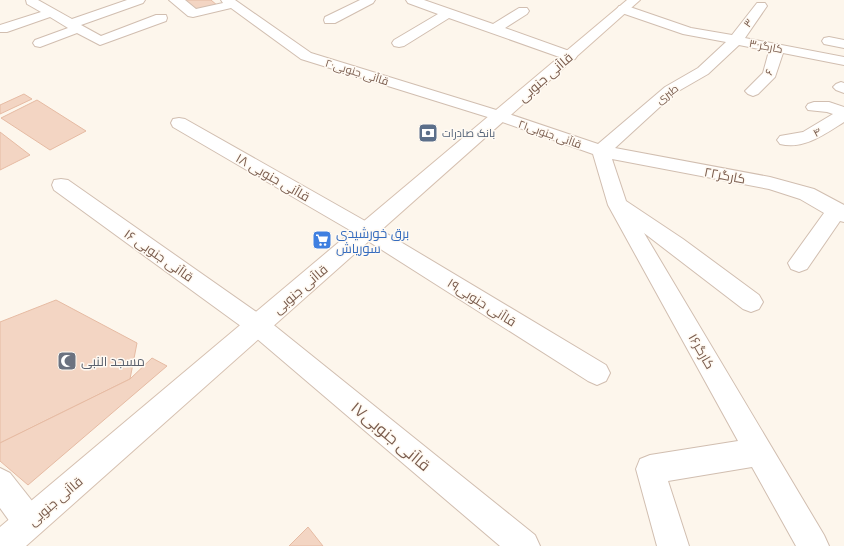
<svg xmlns="http://www.w3.org/2000/svg" width="844" height="546" font-family="'Noto Sans',Cairo,sans-serif">
<style>
.building{fill:#f3d5c3;stroke:#e6bba3}
.lines{fill:none;stroke-linecap:round;stroke-linejoin:round}
.minor-casing{stroke:#d1beb0;stroke-width:2}
.secondary-casing{stroke:#d6c0b0;stroke-width:2}
.minor{fill:#fff;fill-rule:evenodd}
.secondary{fill:#fff;fill-rule:evenodd}
.labels{text-anchor:middle;stroke-width:3;stroke-linejoin:round;paint-order:stroke}
.far-street-label{font-size:11px;fill:#7a5c4d;stroke:#fffaf3}
.far-service-label{font-size:11px;fill:#4e5e75;stroke:#fffaf3;text-anchor:start}
.street-label{font-size:13px;fill:#7a5c4d;stroke:#fffaf3}
.shop-label{font-size:13px;fill:#366cbe;stroke:#fffaf3;text-anchor:start}
.worship-label{font-size:13px;fill:#5b616d;stroke:#fffaf3;text-anchor:start}
.near-street-label{font-size:16px;fill:#7a5c4d;stroke:#fffaf3}
</style>
<rect width="100%" height="100%" fill="#fdf6ec"/>
<g class="building">
<path d="M181 0H211L218 6 197 11Z"/>
<path d="M24 94 32 99 0 114V105Z"/>
<path d="M37 100 86 131 50 150 1 118Z"/>
<path d="M0 132 30 155 0 170Z"/>
<path d="M56 300 137 343 130 379 0 443V322Z"/>
<path d="M152 358 167 366 28 485 0 461V443L130 379Z"/>
<path d="M308 527 323 546H289Z"/>
</g>
<g class="lines">
<g class="minor-casing">
<g id="minor">
<path d="M26 0H38L72 19 127 0H145L143 3 81 25 101 36 156 15H166L167 18 166 21 100 45 77 33 40 47 35 46 33 43 35 40 68 28 50 17 7 32H0V25L41 12 27 4Z"/>
<path d="M169 0H185L196 9 223 3 221 0H235L311 53 506 113 598 144 665 87 698 68 726 42 683 34 619 12 617 9 619 6H627L691 28 732 35 757 3H765L767 6 745 38 844 57V65L783 53 775 77 758 94 753 96 748 94 745 91 763 73 769 51 739 45 708 74 675 93 615 148 770 177 814 189 844 205V222L840 221 807 269 799 272 791 269 788 263 824 213 800 199 769 189 612 159 626 201 683 239 759 295 763 302 759 309 751 312 743 309 644 233 824 535 829 546H796L752 467 668 481 689 546H657L636 469 640 459 650 455 738 441 608 205 593 154 494 119 301 59 231 8 193 17 188 16Z"/>
<path d="M360 0H375L373 3 335 23H325L324 20 325 17Z"/>
<path d="M406 0H424L493 24 519 8H527L529 11 527 14 505 28 575 53 577 56 575 59 570 60 565 59 449 18 404 46 399 47 394 46 392 43 394 40 438 14 408 3Z"/>
<path d="M829 37 844 40V48L824 44 822 41 824 38Z"/>
<path d="M841 82 844 83V93L836 90 833 87 836 84Z"/>
<path d="M814 102H829L844 107V122C825 134 804 150 780 144L777 140 780 136 803 132 833 114 827 112 808 110 806 107 808 104Z"/>
<path d="M179 118 185 119 374 226 606 365 610 373 606 381 597 385 588 381 360 236 173 127 171 123 173 119Z"/>
<path d="M61 179 68 180 265 318 535 535 540 546H500L249 332 54 190 52 185 54 180Z"/>
<path d="M0 468 10 473 40 511 44 522 40 533 29 537 18 533 0 508Z"/>
</g>
</g>
<g class="secondary-casing">
<path id="secondary" d="M627 0H640L26 546H0V527Z"/>
</g>
<use href="#minor" class="minor"/>
<use href="#secondary" class="secondary"/>
</g>
<defs>
<g id="bank-square" transform="scale(1)"><rect x="-9" y="-9" width="18" height="18" rx="4" fill="#5c6f8a" stroke="#fffaf3"/><path d="M-6-4H6V4H-6ZM0-2.3a2.3 2.3 0 1 0 0 4.6a2.3 2.3 0 1 0 0-4.6Z" fill="#fff"/></g>
<g id="supermarket-square" transform="scale(1)"><rect x="-9" y="-9" width="18" height="18" rx="4" fill="#3f7fe0" stroke="#fffaf3"/><path d="M-6-5.5h2.5l.6 2H6L4.5 2H-2.5L-4.4-4H-6ZM-1.5 3.2a1.3 1.3 0 1 0 .1 0ZM3 3.2a1.3 1.3 0 1 0 .1 0Z" fill="#fff"/></g>
<g id="mosque-square" transform="scale(1)"><rect x="-9" y="-9" width="18" height="18" rx="4" fill="#6b7280" stroke="#fffaf3"/><path d="M3.5-4.9A6 6 0 1 0 3.5 4.9A5 5 0 1 1 3.5-4.9Z" fill="#fff"/></g>
</defs>
<g fill-rule="evenodd">
<use href="#bank-square" x="428" y="133"/>
<use href="#supermarket-square" x="322" y="240"/>
<use href="#mosque-square" x="67" y="361"/>
</g>
<g class="labels">
<g class="far-street-label">
<text transform="translate(748 23) rotate(-54)" y="4">۳</text>
<text transform="translate(766 46) rotate(11)" y="4">کارگر۳۰</text>
<text transform="translate(357 72) rotate(17)" y="4">۲۰قاآنی جنوبی</text>
<text transform="translate(769 72) rotate(-62)" y="4">۶</text>
<text transform="translate(667 94) rotate(-37)" y="4">طبری</text>
<text transform="translate(817 132) rotate(-29)" y="4">۴</text>
<text transform="translate(550 134) rotate(19)" y="4">قاآنی جنوبی۲۱</text>
</g>
<g class="far-service-label">
<text x="442" y="137">بانک صادرات</text>
</g>
<g class="street-label">
<text transform="translate(545 77) rotate(-41)" y="5">قاآنی جنوبی</text>
<text transform="translate(725 175) rotate(11)" y="5">۲۲کارگر</text>
<text transform="translate(273 177) rotate(30)" y="5">قاآنی جنوبی ۱۸</text>
<text transform="translate(159 255) rotate(35)" y="5">قاآنی جنوبی ۱۶</text>
<text transform="translate(300 289) rotate(-41)" y="5">قاآنی جنوبی</text>
<text transform="translate(482 302) rotate(32)" y="5">قاآنی جنوبی۱۹</text>
<text transform="translate(702 351) rotate(60)" y="5">کارگر۱۶</text>
<text transform="translate(55 501) rotate(-41)" y="5">قاآنی جنوبی</text>
</g>
<g class="shop-label">
<text x="336" y="238">برق خورشیدی<tspan x="336" dy="15">سوریاش</tspan></text>
</g>
<g class="worship-label">
<text x="81" y="366">مسجد النبی</text>
</g>
<g class="near-street-label">
<text transform="translate(391 436) rotate(40)" y="6">قاآنی جنوبی۱۷</text>
</g>
</g>
</svg>
